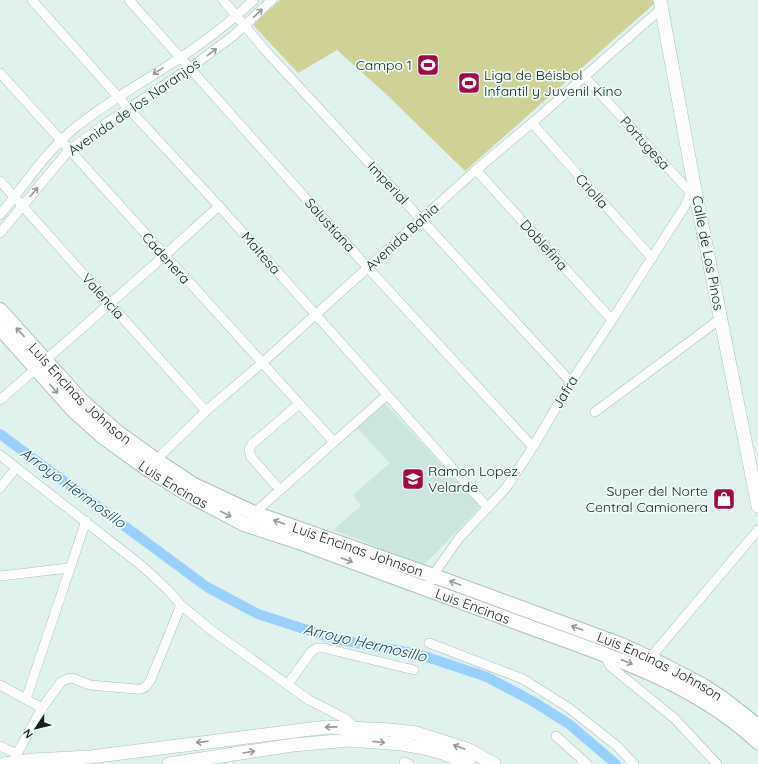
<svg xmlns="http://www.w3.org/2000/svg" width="758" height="764" font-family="Quicksand,sans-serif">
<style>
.built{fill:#cae6de}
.pitch{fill:#d0d196}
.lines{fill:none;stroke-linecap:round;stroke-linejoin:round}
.canal{stroke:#99d0ff;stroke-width:10}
.street-casing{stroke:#acbeb9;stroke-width:10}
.secondary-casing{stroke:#acbeb9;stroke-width:14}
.primary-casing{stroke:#acbeb9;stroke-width:16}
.street{stroke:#fff;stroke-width:9}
.secondary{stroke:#fff;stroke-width:13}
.primary{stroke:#fff;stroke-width:14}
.oneway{stroke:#969998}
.labels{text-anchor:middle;stroke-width:3.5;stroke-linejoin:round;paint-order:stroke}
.poi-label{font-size:14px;fill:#151c1a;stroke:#effffa;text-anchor:end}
.street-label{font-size:14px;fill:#151c1a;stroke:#effffa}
.water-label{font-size:15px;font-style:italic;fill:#0e3856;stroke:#effffa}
</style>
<rect width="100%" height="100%" fill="#dff2ed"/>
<path class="built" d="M385 403 480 507 424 565 333 530 361 506 353 495 390 463 357 428Z"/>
<path class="pitch" d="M280 0H654V4L465 171 385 93 337 50 298 73 253 25Z"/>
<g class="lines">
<path class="canal" d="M0 434 207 587 258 614 335 639 418 654 487 677 534 702 569 724 616 764"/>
<g class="street-casing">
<g id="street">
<path d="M32 0 129 109 219 206 488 508"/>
<path d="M129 0 368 268 533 447"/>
<path d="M223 0 265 50 571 382"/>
<path d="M0 73 334 442"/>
<path d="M584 76 691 193"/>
<path d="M532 123 652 258"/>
<path d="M476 170 612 320"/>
<path d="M0 181 206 411"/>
<path d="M0 215C23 187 48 149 76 127 108 101 145 81 180 58 206 41 231 21 254 0"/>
<path d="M0 233 69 150 108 122 190 68 233 36 272 0"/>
<path d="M0 400 164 256 219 206"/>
<path d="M595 412 720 319"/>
<path d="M0 455 142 566 167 589 181 605 211 630 309 700 346 719 354 727"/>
<path d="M153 463 206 411 262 363 476 170 532 123 662 8"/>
<path d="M0 488 16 468"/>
<path d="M280 490 251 457 249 450 252 444 299 404"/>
<path d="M252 515 387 395"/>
<path d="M0 576 69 568"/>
<path d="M427 589 433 575 460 537 506 488 533 447 571 382 612 320 685 206 691 193 695 190"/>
<path d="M429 643 523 679 569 708 617 746 634 764"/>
<path d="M604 654 610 666 674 718 717 764"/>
<path d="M650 658 758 530"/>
<path d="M288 684 311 652 317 648H324L414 670"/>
<path d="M0 685 42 708 12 763"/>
<path d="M26 699 86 521"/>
<path d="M42 708 61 682 67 679 72 678 90 685 136 689C144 690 147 686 151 679L181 605"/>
<path d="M556 736 587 764"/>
<path d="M0 746 17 754"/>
<path d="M404 762 409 764"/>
</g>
</g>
<g class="secondary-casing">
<g id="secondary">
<path d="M660 0 695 190 758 506"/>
<path d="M4 764 33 760 90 757 327 727 391 730 416 733 469 750 494 764"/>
<path d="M169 764 293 745 349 740 402 744 424 748 443 753 469 764"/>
</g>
</g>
<g class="primary-casing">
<g id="primary">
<path id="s1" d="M0 310 82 401 117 432 156 460 194 485 254 513 445 580 619 644 650 658 702 685 722 698 758 726"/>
<path id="s2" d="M0 328 73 410 102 436 146 468 189 495 244 524 299 542C374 570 449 597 524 625 606 655 693 681 758 742"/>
</g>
</g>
<use href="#street" class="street"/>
<use href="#secondary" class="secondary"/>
<use href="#primary" class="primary"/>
</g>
<defs><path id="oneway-shaft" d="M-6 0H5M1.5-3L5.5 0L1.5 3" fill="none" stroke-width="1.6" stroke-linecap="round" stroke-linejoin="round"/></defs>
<g class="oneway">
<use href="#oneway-shaft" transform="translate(258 13) rotate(-43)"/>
<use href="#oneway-shaft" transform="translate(212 52) rotate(-37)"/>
<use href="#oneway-shaft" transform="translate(158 71) rotate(148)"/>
<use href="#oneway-shaft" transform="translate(34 192) rotate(-50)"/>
<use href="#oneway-shaft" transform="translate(20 332) rotate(-133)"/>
<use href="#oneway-shaft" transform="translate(54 389) rotate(49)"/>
<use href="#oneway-shaft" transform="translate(226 514) rotate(28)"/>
<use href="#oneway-shaft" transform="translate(279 522) rotate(-161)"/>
<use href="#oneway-shaft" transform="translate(347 560) rotate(20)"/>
<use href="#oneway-shaft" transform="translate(455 583) rotate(-160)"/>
<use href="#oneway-shaft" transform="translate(577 628) rotate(-160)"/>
<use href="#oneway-shaft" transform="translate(627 662) rotate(22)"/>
<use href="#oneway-shaft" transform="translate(331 727) rotate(179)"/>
<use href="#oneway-shaft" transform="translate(202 742) rotate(173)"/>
<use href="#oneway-shaft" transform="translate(379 742) rotate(6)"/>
<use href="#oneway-shaft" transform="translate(459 747) rotate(-160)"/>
<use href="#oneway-shaft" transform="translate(249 752) rotate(-9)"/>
</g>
<defs>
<g id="stadium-square" transform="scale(1.15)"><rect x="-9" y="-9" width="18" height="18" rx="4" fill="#a20946" stroke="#effffa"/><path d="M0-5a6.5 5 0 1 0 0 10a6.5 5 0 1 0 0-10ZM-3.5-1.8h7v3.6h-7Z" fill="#fff"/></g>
<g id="school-square" transform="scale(1.15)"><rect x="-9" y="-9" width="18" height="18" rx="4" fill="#a20946" stroke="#effffa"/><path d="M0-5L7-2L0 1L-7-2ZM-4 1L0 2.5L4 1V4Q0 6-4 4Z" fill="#fff"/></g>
<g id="shop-square" transform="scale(1.15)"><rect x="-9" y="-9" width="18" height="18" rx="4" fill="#a20946" stroke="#effffa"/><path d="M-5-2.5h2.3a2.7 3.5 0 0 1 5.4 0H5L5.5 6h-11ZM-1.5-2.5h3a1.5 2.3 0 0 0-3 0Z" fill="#fff"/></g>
</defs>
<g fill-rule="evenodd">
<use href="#stadium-square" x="428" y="65"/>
<use href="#stadium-square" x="469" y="83"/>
<use href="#school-square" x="413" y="479"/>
<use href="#shop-square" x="724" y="499"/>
</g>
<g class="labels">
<g class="poi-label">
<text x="412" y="70">Campo 1</text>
<text x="484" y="80" text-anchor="start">Liga de Béisbol<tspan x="484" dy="16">Infantil y Juvenil Kino</tspan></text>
<text x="428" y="476" text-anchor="start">Ramon Lopez<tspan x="428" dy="16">Velarde</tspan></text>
<text x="708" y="496">Super del Norte<tspan x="708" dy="16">Central Camionera</tspan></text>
</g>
<g class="street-label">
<text transform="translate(134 107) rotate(-35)" y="5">Avenida de los Naranjos</text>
<text transform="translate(645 143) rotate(48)" y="5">Portugesa</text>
<text transform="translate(388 183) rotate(47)" y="5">Imperial</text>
<text transform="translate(592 191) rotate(48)" y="5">Criolla</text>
<text transform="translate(330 225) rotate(48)" y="5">Salustiana</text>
<text transform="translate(402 237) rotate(-42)" y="5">Avenida Bahia</text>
<text transform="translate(544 245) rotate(48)" y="5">Doblefina</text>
<text transform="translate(261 253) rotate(49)" y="5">Maltesa</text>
<text transform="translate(708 253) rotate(79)" y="5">Calle de Los Pinos</text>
<text transform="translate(166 258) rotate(48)" y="5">Cadenera</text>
<text transform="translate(103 296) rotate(48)" y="5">Valencia</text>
<text dy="5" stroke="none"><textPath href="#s1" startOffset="116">Luis Encinas Johnson</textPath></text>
<text transform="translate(565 392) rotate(-59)" y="5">Jafra</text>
<text dy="5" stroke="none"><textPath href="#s2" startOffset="235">Luis Encinas</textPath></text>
<text dy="5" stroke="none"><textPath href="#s1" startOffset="439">Luis Encinas Johnson</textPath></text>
<text dy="5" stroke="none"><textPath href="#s2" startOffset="559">Luis Encinas</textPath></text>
<text dy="5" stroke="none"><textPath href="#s1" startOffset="763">Luis Encinas Johnson</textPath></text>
</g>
<g class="water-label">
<text transform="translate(73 488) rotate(36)" y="5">Arroyo Hermosillo</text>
<text transform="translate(365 643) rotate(13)" y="5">Arroyo Hermosillo</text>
</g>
</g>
<g transform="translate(36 728) rotate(235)" stroke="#effffa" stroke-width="3" paint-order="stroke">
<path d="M0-3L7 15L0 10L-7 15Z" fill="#151c1a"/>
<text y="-6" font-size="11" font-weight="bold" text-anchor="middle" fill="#151c1a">N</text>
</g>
</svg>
